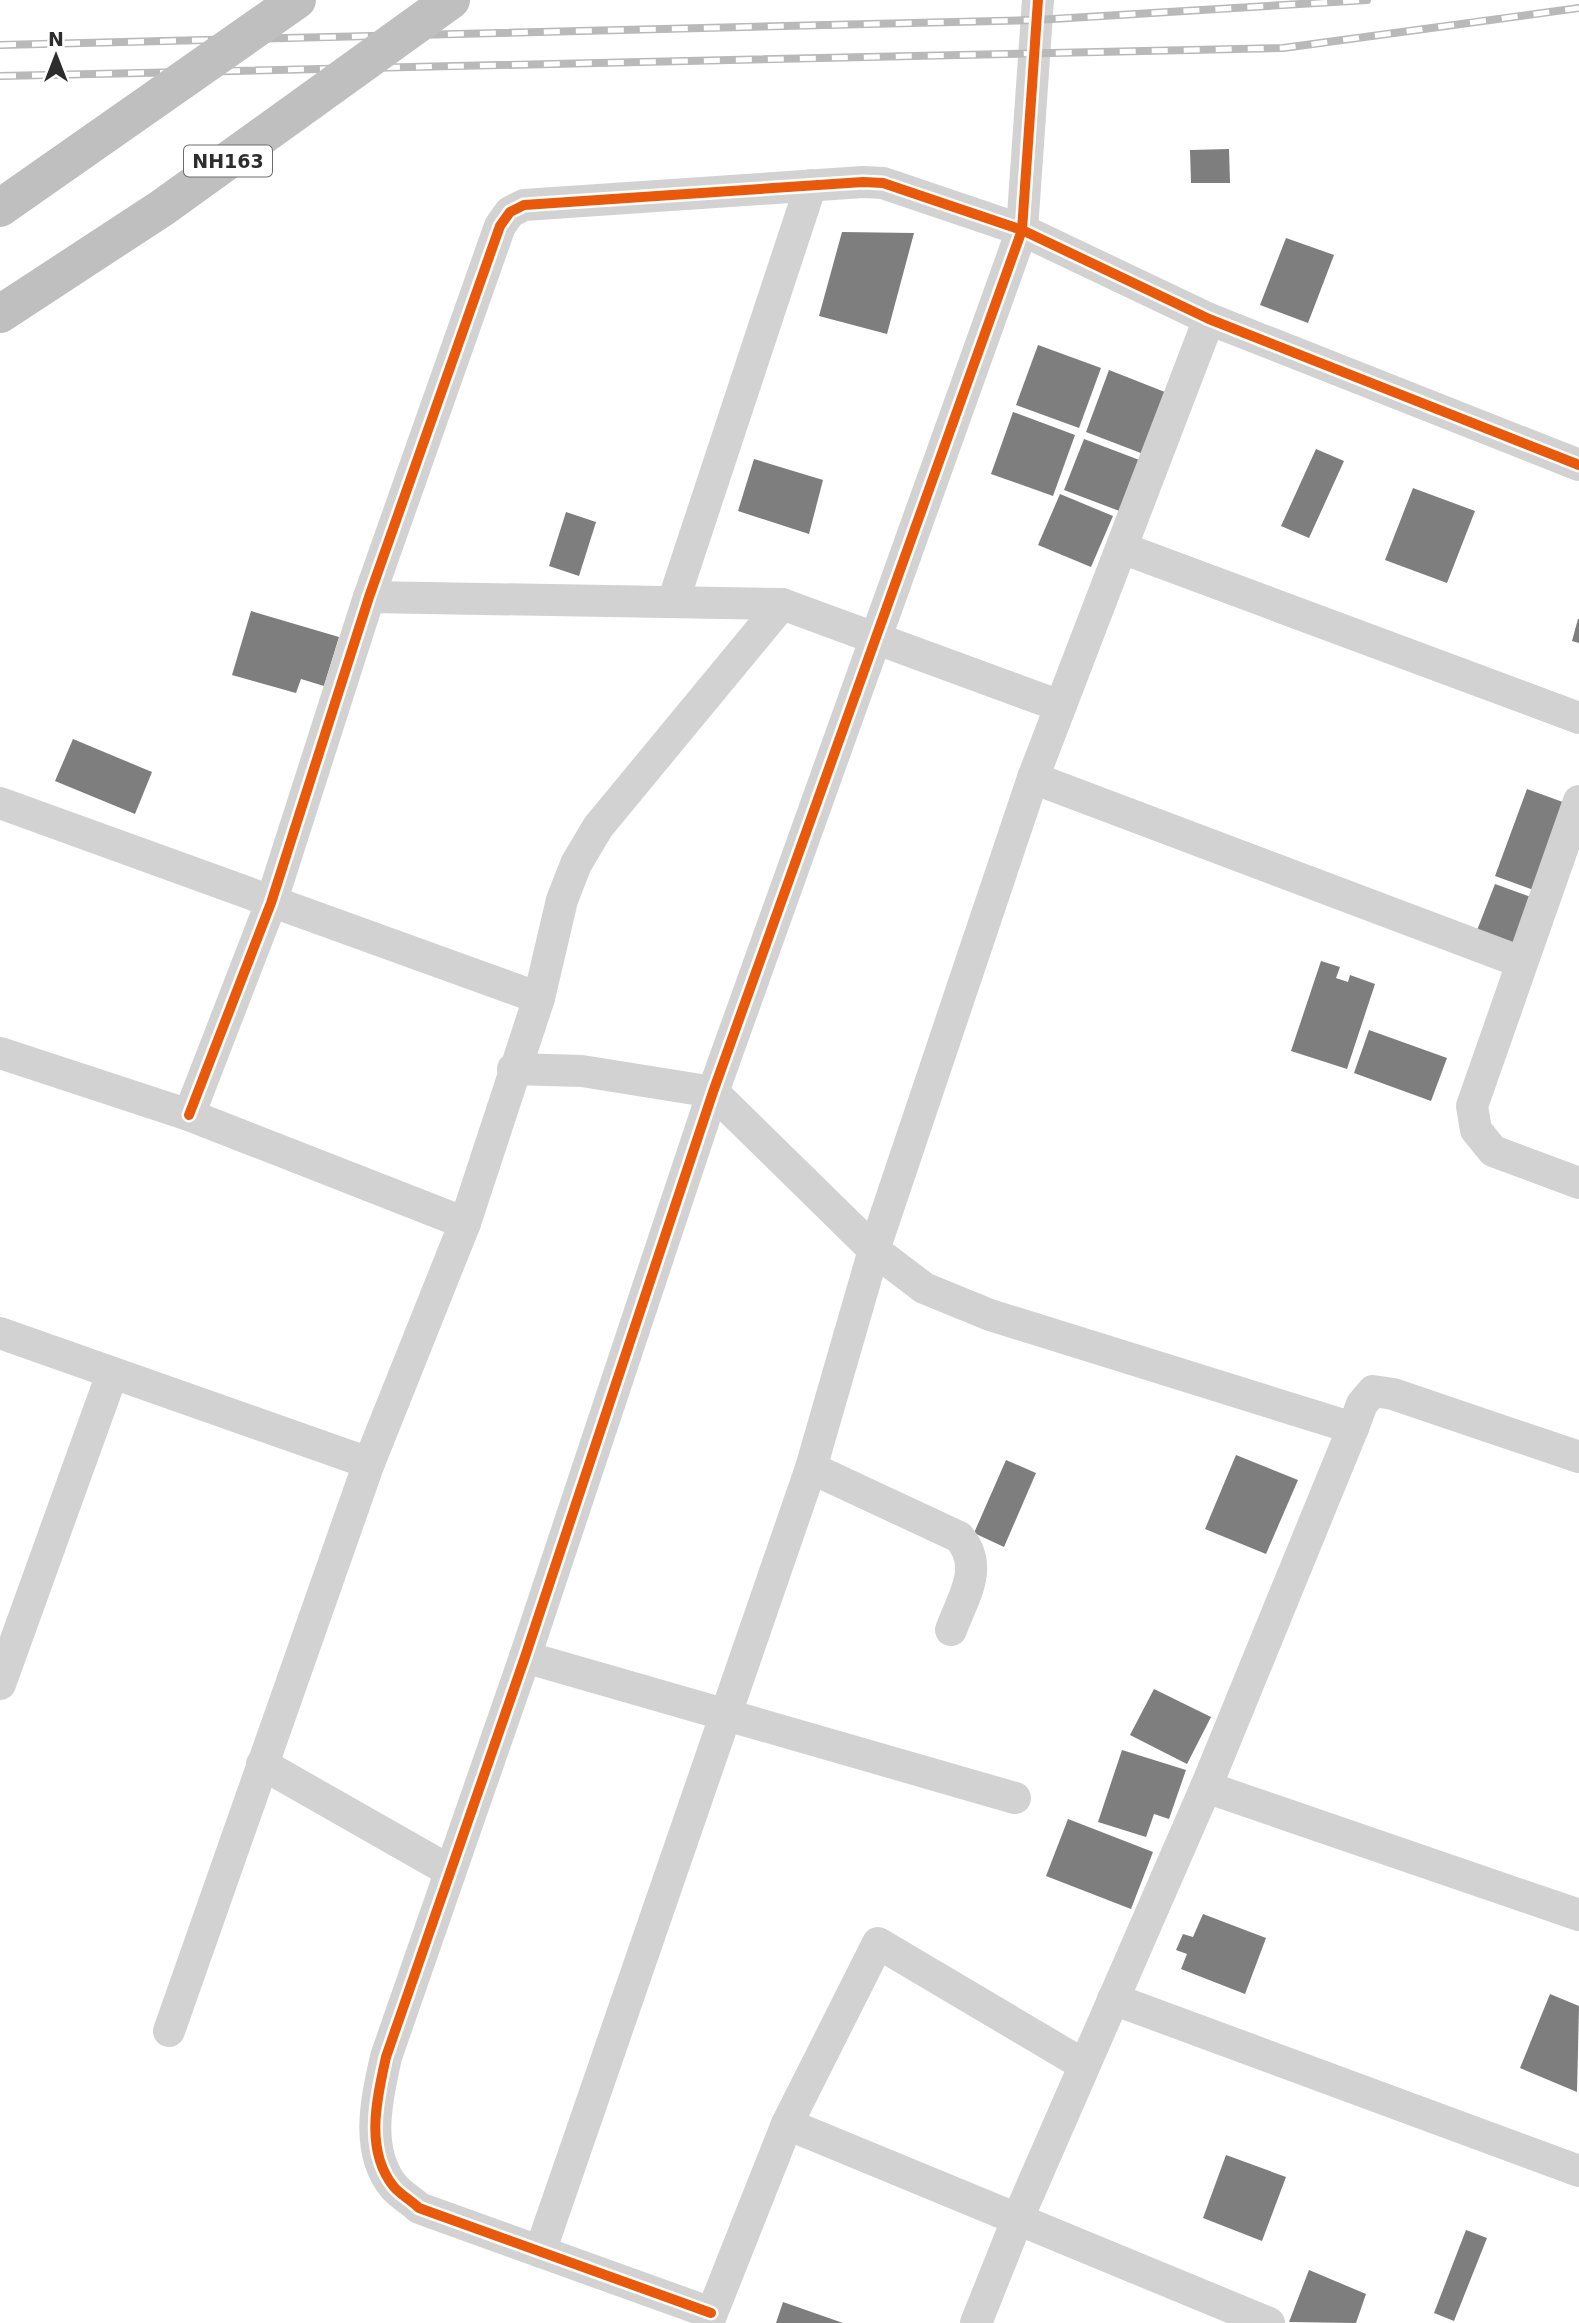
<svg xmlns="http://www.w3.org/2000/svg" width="1579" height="2323" font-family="'DejaVu Sans',sans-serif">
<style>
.building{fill:#7e7e7e}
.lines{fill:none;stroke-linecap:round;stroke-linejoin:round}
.street{stroke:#d2d2d2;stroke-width:32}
.rail-casing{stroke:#b9b9b9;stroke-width:8}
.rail{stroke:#fff;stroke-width:5;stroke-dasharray:16;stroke-linecap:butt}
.highway-bridge{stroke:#bfbfbf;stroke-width:38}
.cycleway-casing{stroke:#fff;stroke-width:15}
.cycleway{stroke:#e8590c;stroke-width:10}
.labels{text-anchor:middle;stroke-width:7;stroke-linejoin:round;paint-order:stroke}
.shield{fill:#fff;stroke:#6c6c6c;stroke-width:2}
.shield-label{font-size:19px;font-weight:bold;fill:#2d2d2d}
</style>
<rect width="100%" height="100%" fill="#fff"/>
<g class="building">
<path d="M1229 149 1230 183H1191L1190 150Z"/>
<path d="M842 232 914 233 887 334 819 316Z"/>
<path d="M1286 238 1334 255 1308 323 1260 305Z"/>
<path d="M1038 345 1101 368 1079 428 1016 405Z"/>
<path d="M1109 370 1170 394 1146 455 1086 432Z"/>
<path d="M1013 412 1075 435 1053 496 991 474Z"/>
<path d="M1084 439 1142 461 1122 512 1064 490Z"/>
<path d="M1316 449 1344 461 1309 538 1281 526Z"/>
<path d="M754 459 823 480 809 534 738 511Z"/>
<path d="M1413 488 1475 511 1447 583 1385 560Z"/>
<path d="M1060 494 1113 516 1091 567 1038 545Z"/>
<path d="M566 512 596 522 579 576 549 566Z"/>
<path d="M251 611 339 637 324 686 301 679 296 693 232 675Z"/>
<path d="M1578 619H1579V643L1572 641Z"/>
<path d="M73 739 152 772 135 814 55 781Z"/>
<path d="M1527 789 1571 805 1539 892 1495 876Z"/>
<path d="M1495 884 1531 897 1510 952 1474 938Z"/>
<path d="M1321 961 1340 967 1336 978 1348 982 1350 975 1375 984 1347 1069 1291 1051Z"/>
<path d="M1369 1030 1447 1058 1431 1101 1354 1073Z"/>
<path d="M1236 1455 1298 1480 1266 1554 1205 1529Z"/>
<path d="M1006 1460 1036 1473 1004 1547 974 1533Z"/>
<path d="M1154 1689 1211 1717 1187 1764 1130 1735Z"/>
<path d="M1122 1750 1186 1770 1169 1819 1154 1814 1146 1837 1098 1822Z"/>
<path d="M1068 1819 1153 1852 1131 1909 1046 1876Z"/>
<path d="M1203 1914 1266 1938 1245 1994 1181 1969 1187 1954 1176 1950 1183 1934 1193 1937Z"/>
<path d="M1550 1994 1579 2006 1577 2092 1520 2068Z"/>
<path d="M1226 2155 1286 2177 1262 2241 1203 2218Z"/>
<path d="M1466 2230 1487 2238 1454 2321 1434 2313Z"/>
<path d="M1309 2270 1366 2294 1356 2323 1289 2322Z"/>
<path d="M783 2302 843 2323H776Z"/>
</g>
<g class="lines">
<g class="street">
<path d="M1122 548 1579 718"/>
<path d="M369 597 782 604"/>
<path d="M673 602 811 185"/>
<path d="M1033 778 1521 962"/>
<path d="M1579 801 1472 1106 1476 1130 1493 1151 1579 1183"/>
<path d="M0 803 539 998"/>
<path d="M0 1053 189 1115 465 1223"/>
<path d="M513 1069 582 1071 713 1092 874 1250 924 1288 990 1315 1353 1428 1362 1404 1373 1391 1393 1394 1579 1457"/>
<path d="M189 1115 271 903 369 597 500 226 510 212 524 205 863 182 883 183 1022 230 1209 319 1579 465"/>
<path d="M0 1333 369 1463"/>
<path d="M951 1630C963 1597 985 1567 959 1537L811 1468 874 1250 1033 778 1209 319"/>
<path d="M525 1657 1015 1798"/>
<path d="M0 1684 112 1374"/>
<path d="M262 1764 450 1871"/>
<path d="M1206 1787 1579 1915"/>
<path d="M1113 1999 1579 2171"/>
<path d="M169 2031 369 1463 465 1223 539 998 562 900 576 864 598 827 782 604 1060 706"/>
<path d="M787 2124 1269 2323"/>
<path d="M540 2252 811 1468"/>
<path d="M711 2313 419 2208C412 2201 401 2195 394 2187 364 2150 377 2098 386 2057L525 1657 713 1092 1022 230 1038 0"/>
<path d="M708 2323 787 2124 878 1943 1084 2065"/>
<path d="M976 2323 1018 2218 1206 1787 1353 1428"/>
</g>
<g class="rail-casing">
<g id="rail">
<path d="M0 45 1036 20 1367 0"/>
<path d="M0 76 1283 48 1579 8"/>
</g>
</g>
<use href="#rail" class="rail"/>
<g class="highway-bridge">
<path d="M0 208 297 0"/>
<path d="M0 314 162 208 451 0"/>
</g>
<g class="cycleway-casing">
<g id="cycleway">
<path d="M189 1115 271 903 369 597 500 226 510 212 524 205 863 182 883 183 1022 230 1209 319 1579 465"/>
<path d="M711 2313 419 2208C412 2201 401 2195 394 2187 364 2150 377 2098 386 2057L525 1657 713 1092 1022 230 1038 0"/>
</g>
</g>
<use href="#cycleway" class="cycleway"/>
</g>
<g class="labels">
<rect class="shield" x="184" y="145.5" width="88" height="31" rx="5"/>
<g class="shield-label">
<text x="228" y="168">NH163</text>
</g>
</g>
<g transform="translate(56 56)" stroke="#ffffff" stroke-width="5" paint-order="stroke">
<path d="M0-5L12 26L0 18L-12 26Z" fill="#2d2d2d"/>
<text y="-10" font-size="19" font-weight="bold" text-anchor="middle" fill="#2d2d2d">N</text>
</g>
</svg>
